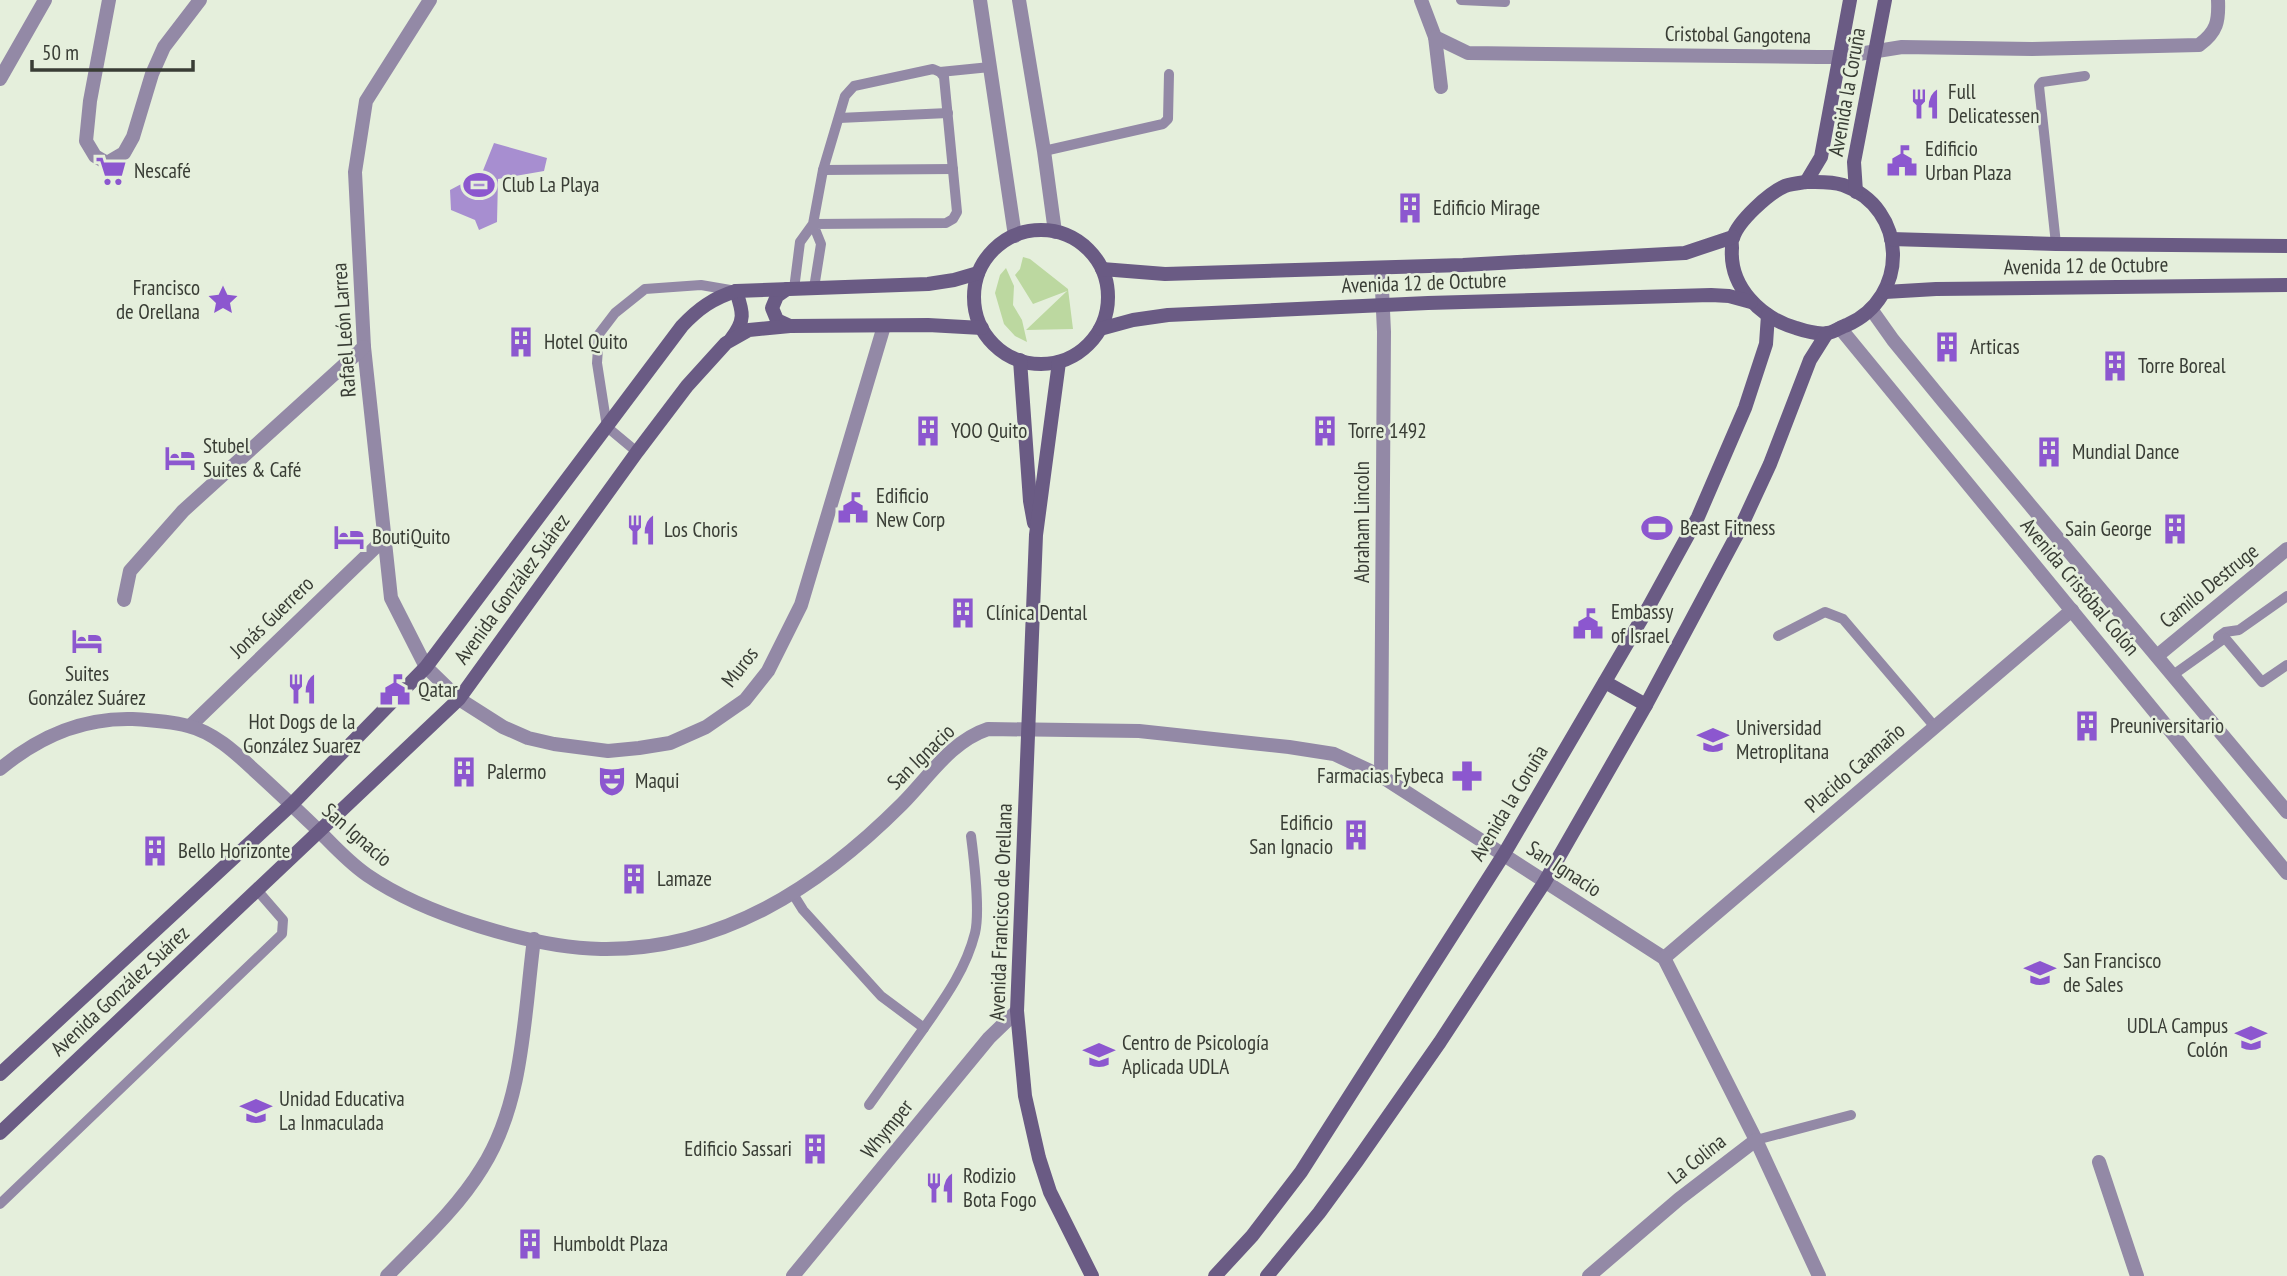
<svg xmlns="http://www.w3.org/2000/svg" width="2287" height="1276" font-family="'PT Sans Narrow',sans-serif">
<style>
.green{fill:#bcd8a0}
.water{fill:#a78ed0}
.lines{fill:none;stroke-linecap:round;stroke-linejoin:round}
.service{stroke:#9389a6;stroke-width:10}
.minor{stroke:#9389a6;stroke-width:14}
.tertiary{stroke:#9389a6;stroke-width:14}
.secondary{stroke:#6a5b84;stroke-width:14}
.labels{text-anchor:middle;stroke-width:5;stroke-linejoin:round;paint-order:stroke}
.street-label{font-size:21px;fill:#393d35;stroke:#e5efdc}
.poi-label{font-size:21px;fill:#393d35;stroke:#e5efdc;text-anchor:start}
</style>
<rect width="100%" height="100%" fill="#e5efdc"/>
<g class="green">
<path d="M1023 257 1030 259 1068 289 1073 329 1026 330 1067 291 1033 304 1015 275 1020 269Z"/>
<path d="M1006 268 1014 286 1013 305 1022 320 1027 342 1015 336 1004 324 995 293 1000 275Z"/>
</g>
<path class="water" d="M494 143 547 158 544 171 498 179 497 222 479 230 475 220 451 210 450 190 482 173Z"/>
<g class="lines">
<g class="service">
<path d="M1461 0 1505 2"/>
<path d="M940 72 990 67"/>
<path d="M839 118 948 113"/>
<path d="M1044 151 1163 124 1168 119 1169 74"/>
<path d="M823 170 953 169"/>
<path d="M2056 244 2039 86 2042 82 2085 76"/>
<path d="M794 289 800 242 813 224 823 170 845 96 854 86 933 69 940 72 944 77 957 212 953 219 946 223 813 224 821 244 814 288"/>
<path d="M637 452 607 427 597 363 599 334 615 313 645 289 701 285 736 291"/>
<path d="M1778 636 1825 612 1843 619 1935 727"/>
<path d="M2218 637 2225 632 2239 630 2287 596"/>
<path d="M2173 675 2225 638 2262 682 2287 665"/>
<path d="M793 894 803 910 881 996 924 1028C945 998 966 969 975 933 980 913 974 859 971 836"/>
<path d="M869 1105 924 1028"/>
<path d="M1756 1140 1851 1115"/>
<path d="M0 1204 282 934 283 920 257 890"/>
</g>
<g class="minor">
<path d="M109 0 90 101 86 141 95 156 107 163 124 153 133 137 152 74 164 47 200 0"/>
<path d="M430 0 366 101 355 172 364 347 391 598 426 667 459 699 503 727 528 738 554 744 608 751 639 748 670 743 706 727 745 700 768 671 801 605 884 326"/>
<path d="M1421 0 1435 37 1468 53 1818 57H1840L1902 47 2032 49 2199 45C2217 32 2219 21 2218 0"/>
<path d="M1435 37 1441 87"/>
<path d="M0 79 45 0"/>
<path d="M124 600 130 571 183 511 364 347"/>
<path d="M2157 656 2287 549"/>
<path d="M190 726 384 539"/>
<path d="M0 769C37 738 81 718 131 719 149 720 169 721 188 726 213 732 235 752 254 770 275 789 296 809 317 829 333 845 348 862 367 875 425 915 531 947 601 949 722 951 820 886 902 804 928 778 951 741 988 729L1139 731 1289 747 1334 754 1381 776 1664 958 1756 1140 1819 1276"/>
<path d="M1381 776 1384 332 1381 268"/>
<path d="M1664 958 2072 610"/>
<path d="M2099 1162 2137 1276"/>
<path d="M387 1276C420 1242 457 1209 482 1168 524 1102 524 1014 534 939"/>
<path d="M793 1276 989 1038 1017 1011"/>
<path d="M1589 1276 1679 1199 1756 1140"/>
</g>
<g class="tertiary">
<path d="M980 0 1015 236"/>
<path d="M1019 0 1044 151 1055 232"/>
<path d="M1871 309 1893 340 1943 401 2287 812"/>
<path d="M1840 328 2287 873"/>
</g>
<g class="secondary">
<path d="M1806 182C1818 182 1831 181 1843 185 1908 208 1910 297 1847 325 1841 327 1834 332 1828 333 1818 335 1805 331 1796 328 1761 318 1729 287 1732 248 1732 245 1731 241 1733 238 1738 221 1769 193 1785 186 1791 184 1799 183 1806 182Z"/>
<path d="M1806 182 1821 157 1850 0"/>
<path d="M1856 192 1854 162 1885 0"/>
<circle cx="1041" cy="297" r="67"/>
<path d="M1891 239 2056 244 2287 246"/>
<path d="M1102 269 1165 274 1463 265 1685 253 1733 237"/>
<path d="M787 289 777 296 772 308 777 320 790 326"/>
<path d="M1885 292 1936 289 2287 285"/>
<path d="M1100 329 1133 320 1168 315 1428 303 1711 295 1729 296 1751 302"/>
<path d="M731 339C746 320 743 312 736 291"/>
<path d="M1020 360 1030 501 1034 523"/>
<path d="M1059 362 1036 535 1017 1011 1025 1096 1039 1158 1050 1192 1092 1276"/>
<path d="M1605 682 1646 705"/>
<path d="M0 1074 292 804 426 667 682 326C698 309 713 298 736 291L928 284 954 280 978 273"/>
<path d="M0 1133 459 699 637 452 687 386 726 343 749 330 790 326 928 325 982 328"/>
<path d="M1215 1276 1252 1236 1301 1172 1504 854 1648 608 1698 517 1745 408 1766 344 1768 315"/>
<path d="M1267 1276 1319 1213 1357 1161 1440 1042 1544 883 1646 705 1739 531 1770 464 1810 360 1827 333"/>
</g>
</g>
<defs>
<g id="restaurant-bare" transform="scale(2.415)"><path d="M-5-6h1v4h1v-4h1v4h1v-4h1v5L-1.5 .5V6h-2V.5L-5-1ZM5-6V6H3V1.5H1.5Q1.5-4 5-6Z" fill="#8c57cf" stroke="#e5efdc" stroke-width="2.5" paint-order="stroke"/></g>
<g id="civic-bare" transform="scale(2.415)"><path d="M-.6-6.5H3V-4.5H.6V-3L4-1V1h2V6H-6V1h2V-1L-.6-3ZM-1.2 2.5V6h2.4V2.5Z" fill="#8c57cf" stroke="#e5efdc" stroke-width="2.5" paint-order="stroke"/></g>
<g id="supermarket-bare" transform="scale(2.415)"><path d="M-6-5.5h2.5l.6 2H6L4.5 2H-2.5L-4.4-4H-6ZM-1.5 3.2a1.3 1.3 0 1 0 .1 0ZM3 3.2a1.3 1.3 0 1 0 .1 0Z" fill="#8c57cf" stroke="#e5efdc" stroke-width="2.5" paint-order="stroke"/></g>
<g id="stadium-bare" transform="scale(2.415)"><path d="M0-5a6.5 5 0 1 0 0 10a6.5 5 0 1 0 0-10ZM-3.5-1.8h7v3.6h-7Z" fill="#8c57cf" stroke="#e5efdc" stroke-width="2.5" paint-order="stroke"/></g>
<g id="building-bare" transform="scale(2.415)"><path d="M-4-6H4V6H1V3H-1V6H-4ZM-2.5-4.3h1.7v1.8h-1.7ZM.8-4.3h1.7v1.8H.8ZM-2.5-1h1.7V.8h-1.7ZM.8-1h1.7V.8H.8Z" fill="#8c57cf" stroke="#e5efdc" stroke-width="2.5" paint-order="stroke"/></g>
<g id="sight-bare" transform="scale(2.415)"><path d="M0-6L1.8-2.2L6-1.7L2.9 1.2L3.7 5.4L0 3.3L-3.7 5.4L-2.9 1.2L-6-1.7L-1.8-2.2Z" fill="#8c57cf" stroke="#e5efdc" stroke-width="2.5" paint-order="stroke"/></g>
<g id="hotel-bare" transform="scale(2.415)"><path d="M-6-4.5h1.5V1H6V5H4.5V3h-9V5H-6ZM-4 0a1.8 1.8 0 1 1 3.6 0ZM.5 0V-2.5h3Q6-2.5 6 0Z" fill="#8c57cf" stroke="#e5efdc" stroke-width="2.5" paint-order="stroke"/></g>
<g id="university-bare" transform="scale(2.415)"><path d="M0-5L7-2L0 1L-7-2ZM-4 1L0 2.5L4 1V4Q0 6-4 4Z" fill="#8c57cf" stroke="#e5efdc" stroke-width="2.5" paint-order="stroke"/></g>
<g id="pharmacy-bare" transform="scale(2.415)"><path d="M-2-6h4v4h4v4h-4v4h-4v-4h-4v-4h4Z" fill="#8c57cf" stroke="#e5efdc" stroke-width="2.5" paint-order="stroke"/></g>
<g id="theatre-bare" transform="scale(2.415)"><path d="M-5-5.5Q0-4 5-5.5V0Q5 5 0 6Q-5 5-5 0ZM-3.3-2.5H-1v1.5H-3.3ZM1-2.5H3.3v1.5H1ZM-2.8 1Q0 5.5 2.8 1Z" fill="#8c57cf" stroke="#e5efdc" stroke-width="2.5" paint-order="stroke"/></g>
<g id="school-bare" transform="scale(2.415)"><path d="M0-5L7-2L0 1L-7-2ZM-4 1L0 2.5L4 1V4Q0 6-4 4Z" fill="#8c57cf" stroke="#e5efdc" stroke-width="2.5" paint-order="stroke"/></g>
</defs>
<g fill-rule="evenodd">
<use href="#restaurant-bare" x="1925" y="104"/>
<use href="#civic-bare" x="1902" y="161"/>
<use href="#supermarket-bare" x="111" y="171"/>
<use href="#stadium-bare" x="479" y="185"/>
<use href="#building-bare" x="1410" y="208"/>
<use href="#sight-bare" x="223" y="300"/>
<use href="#building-bare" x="521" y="342"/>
<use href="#building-bare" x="1947" y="347"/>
<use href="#building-bare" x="2115" y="366"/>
<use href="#building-bare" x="928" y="431"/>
<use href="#building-bare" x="1325" y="431"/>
<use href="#building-bare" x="2049" y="452"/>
<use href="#hotel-bare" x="180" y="458"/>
<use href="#civic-bare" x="853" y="508"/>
<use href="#stadium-bare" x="1657" y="528"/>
<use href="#building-bare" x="2175" y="529"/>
<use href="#restaurant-bare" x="641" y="530"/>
<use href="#hotel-bare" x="349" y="537"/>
<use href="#building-bare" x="963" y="613"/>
<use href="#civic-bare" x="1588" y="624"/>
<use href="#hotel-bare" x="87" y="641"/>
<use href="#restaurant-bare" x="302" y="689"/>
<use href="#civic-bare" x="395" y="690"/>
<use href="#building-bare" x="2087" y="726"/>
<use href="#university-bare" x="1713" y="740"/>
<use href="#building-bare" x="464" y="772"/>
<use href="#pharmacy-bare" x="1467" y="776"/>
<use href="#theatre-bare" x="612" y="781"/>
<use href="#building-bare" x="1356" y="835"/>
<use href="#building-bare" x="155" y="851"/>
<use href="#building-bare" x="634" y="879"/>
<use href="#school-bare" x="2040" y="973"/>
<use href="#university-bare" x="2251" y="1038"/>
<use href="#university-bare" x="1099" y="1055"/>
<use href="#school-bare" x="256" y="1111"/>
<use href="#building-bare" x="815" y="1149"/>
<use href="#restaurant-bare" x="940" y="1188"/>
<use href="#building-bare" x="530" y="1244"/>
</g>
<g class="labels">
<g class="street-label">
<text transform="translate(1738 35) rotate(1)" y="7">Cristobal Gangotena</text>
<text transform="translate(1847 92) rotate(-80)" y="7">Avenida la Coruña</text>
<text transform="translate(2086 266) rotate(-1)" y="7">Avenida 12 de Octubre</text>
<text transform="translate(1424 283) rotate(-2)" y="7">Avenida 12 de Octubre</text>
<text transform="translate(344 330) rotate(-94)" y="7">Rafael León Larrea</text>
<text transform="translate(1362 522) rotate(-90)" y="7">Abraham Lincoln</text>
<text transform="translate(2209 586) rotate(-39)" y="7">Camilo Destruge</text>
<text transform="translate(2080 587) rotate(50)" y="7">Avenida Cristóbal Colón</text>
<text transform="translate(512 589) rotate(-54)" y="7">Avenida González Suárez</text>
<text transform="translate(272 617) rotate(-44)" y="7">Jonás Guerrero</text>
<text transform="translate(740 667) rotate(-52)" y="7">Muros</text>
<text transform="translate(921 757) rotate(-44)" y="7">San Ignacio</text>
<text transform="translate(1855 768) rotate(-41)" y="7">Placido Caamaño</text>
<text transform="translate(1509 803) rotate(-59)" y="7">Avenida la Coruña</text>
<text transform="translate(357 835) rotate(41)" y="7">San Ignacio</text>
<text transform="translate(1564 869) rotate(33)" y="7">San Ignacio</text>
<text transform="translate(1001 912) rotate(-88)" y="7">Avenida Francisco de Orellana</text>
<text transform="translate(120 991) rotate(-43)" y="7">Avenida González Suárez</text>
<text transform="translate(887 1129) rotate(-51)" y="7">Whymper</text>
<text transform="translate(1697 1159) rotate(-38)" y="7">La Colina</text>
</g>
<g class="poi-label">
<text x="1948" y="99">Full<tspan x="1948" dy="24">Delicatessen</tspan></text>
<text x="1925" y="156">Edificio<tspan x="1925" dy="24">Urban Plaza</tspan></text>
<text x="134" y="178">Nescafé</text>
<text x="502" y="192">Club La Playa</text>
<text x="1433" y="215">Edificio Mirage</text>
<text x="200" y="295" text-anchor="end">Francisco<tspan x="200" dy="24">de Orellana</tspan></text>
<text x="544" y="349">Hotel Quito</text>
<text x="1970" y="354">Articas</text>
<text x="2138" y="373">Torre Boreal</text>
<text x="951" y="438">YOO Quito</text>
<text x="1348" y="438">Torre 1492</text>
<text x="203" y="453">Stubel<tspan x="203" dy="24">Suites &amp; Café</tspan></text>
<text x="2072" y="459">Mundial Dance</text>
<text x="876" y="503">Edificio<tspan x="876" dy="24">New Corp</tspan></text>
<text x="1680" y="535">Beast Fitness</text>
<text x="2152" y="536" text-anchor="end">Sain George</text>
<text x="664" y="537">Los Choris</text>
<text x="372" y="544">BoutiQuito</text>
<text x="1611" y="619">Embassy<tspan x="1611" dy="24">of Israel</tspan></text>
<text x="986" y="620">Clínica Dental</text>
<text x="87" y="681" text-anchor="middle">Suites<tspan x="87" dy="24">González Suárez</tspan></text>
<text x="418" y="697">Qatar</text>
<text x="302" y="729" text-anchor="middle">Hot Dogs de la<tspan x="302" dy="24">González Suarez</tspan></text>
<text x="2110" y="733">Preuniversitario</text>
<text x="1736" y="735">Universidad<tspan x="1736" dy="24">Metroplitana</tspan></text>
<text x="487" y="779">Palermo</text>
<text x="1444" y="783" text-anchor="end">Farmacias Fybeca</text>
<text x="635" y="788">Maqui</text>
<text x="1333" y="830" text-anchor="end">Edificio<tspan x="1333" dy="24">San Ignacio</tspan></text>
<text x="178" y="858">Bello Horizonte</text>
<text x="657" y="886">Lamaze</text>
<text x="2063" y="968">San Francisco<tspan x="2063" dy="24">de Sales</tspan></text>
<text x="2228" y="1033" text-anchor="end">UDLA Campus<tspan x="2228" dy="24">Colón</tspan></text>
<text x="1122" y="1050">Centro de Psicología<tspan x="1122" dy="24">Aplicada UDLA</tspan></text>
<text x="279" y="1106">Unidad Educativa<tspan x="279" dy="24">La Inmaculada</tspan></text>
<text x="792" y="1156" text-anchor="end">Edificio Sassari</text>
<text x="963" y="1183">Rodizio<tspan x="963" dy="24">Bota Fogo</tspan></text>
<text x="553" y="1251">Humboldt Plaza</text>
</g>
</g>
<path d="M32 60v10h161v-10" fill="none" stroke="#393d35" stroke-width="3.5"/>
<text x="42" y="60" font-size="21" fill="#393d35" stroke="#e5efdc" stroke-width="5" paint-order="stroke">50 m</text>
</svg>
